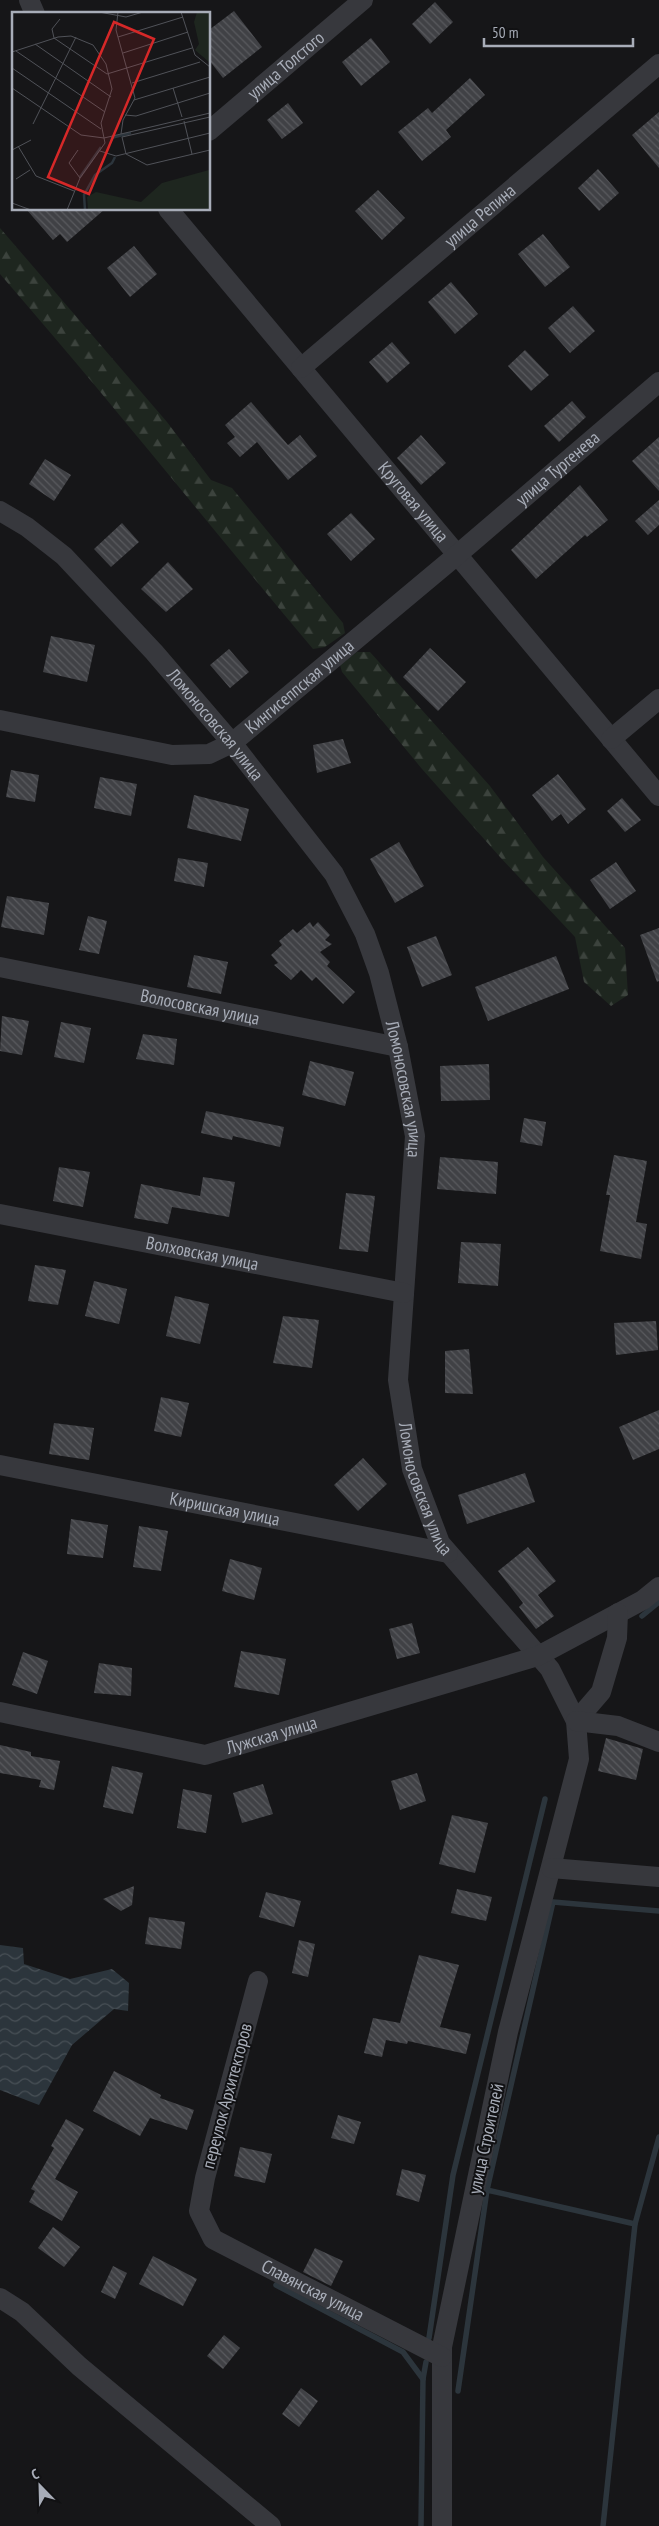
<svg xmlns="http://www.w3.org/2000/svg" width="659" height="2526" font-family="'PT Sans Narrow',sans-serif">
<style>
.forest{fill:url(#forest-firs)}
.water{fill:url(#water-waves)}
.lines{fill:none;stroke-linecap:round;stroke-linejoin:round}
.stream{stroke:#2c353c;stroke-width:5.5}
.building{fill:url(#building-back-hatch)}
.minor{stroke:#37383d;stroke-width:20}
.labels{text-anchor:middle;stroke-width:4;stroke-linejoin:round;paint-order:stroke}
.street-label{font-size:18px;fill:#a8adb8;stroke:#111113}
.inset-river{fill:none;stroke:#2c353c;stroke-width:2.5}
.inset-road{fill:none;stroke:#505258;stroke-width:1}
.view{fill:#d62828;fill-opacity:0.15;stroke:#d62828;stroke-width:2.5}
.inset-edge{fill:none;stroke:#a8adb8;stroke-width:2.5}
</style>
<defs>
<pattern id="forest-firs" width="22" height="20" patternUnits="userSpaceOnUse" patternTransform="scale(1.25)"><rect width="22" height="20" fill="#1e261f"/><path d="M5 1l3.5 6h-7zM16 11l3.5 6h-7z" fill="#3c433d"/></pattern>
<pattern id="water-waves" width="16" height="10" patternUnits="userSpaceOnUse" patternTransform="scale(1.25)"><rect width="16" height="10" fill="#2c353c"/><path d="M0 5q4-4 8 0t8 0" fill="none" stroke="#485056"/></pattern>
<pattern id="building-back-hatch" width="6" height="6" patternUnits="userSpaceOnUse" patternTransform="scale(1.25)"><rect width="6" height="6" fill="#404145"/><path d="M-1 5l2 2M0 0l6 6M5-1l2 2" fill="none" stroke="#595a5e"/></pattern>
</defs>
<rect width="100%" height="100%" fill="#161618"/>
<g class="forest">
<path d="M0 228 167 422 211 480 232 488 343 623 345 633 325 647 313 649C208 524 107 397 0 274Z"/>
<path d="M357 652H370L490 786 543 857 625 948 628 995 611 1006 584 982 575 937 500 857 422 769 342 672 340 665Z"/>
</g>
<path class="water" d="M0 1945 23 1948 24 1964 70 1979 112 1969 129 1983 128 2011 114 2009 72 2045 39 2105 0 2090Z"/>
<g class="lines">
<g class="stream">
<path d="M642 1616 659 1602"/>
<path d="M487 2190 635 2224"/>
<path d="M276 2285 403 2352 423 2379"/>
<path d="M429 2338 453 2175 545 1799"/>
<path d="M458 2391 487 2190 553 1902 659 1911"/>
<path d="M421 2526 423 2379 426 2362"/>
<path d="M603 2526 635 2224 659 2137"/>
</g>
</g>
<g class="building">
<path d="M435 2 453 22 430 44 412 24Z"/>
<path d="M234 11 262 47 223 78 209 60V30Z"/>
<path d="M371 38 390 62 361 86 342 62Z"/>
<path d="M470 78 485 95 446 130 451 137 422 161 398 132 428 108 432 113Z"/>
<path d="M288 103 303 123 282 139 267 120Z"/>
<path d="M659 112V168L632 135Z"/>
<path d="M598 169 619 193 599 211 578 188Z"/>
<path d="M378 190 405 218 382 240 355 211Z"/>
<path d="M26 209H105L67 242 60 234 53 240Z"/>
<path d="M543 234 570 267 545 287 518 254Z"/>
<path d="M134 246 157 274 130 297 107 268Z"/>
<path d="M451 282 478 314 455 334 428 302Z"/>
<path d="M573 306 595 331 570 353 548 328Z"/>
<path d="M392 342 410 363 387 383 369 362Z"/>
<path d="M525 350 549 375 531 391 508 366Z"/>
<path d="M572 401 586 417 559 442 544 426Z"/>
<path d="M251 402 288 445 300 435 317 456 288 480 257 442 240 457 227 443 235 437 225 425Z"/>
<path d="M421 435 446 463 421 485 397 458Z"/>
<path d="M659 437V491L632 461Z"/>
<path d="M45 459 71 475 54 501 29 484Z"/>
<path d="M580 485 608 520 587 537 585 535 536 579 511 550Z"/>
<path d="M659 500V525L648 535 635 521Z"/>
<path d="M351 513 375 539 351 561 327 534Z"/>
<path d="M122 523 139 542 111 567 94 549Z"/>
<path d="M168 562 193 589 166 612 141 589Z"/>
<path d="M51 636 95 645 87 682 43 672Z"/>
<path d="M430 648 466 682 438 711 403 677Z"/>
<path d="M229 649 249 672 230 688 210 665Z"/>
<path d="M343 739 351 763 317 773 313 745Z"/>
<path d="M11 770 39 775 35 802 6 797Z"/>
<path d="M558 774 586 809 568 824 561 814 552 821 532 795Z"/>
<path d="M100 777 137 784 131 816 94 808Z"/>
<path d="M194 795 249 809 241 841 187 828Z"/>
<path d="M622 798 641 820 625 832 607 811Z"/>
<path d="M399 842 424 886 395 903 370 859Z"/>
<path d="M178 858 208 863 204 887 174 881Z"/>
<path d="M616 862 636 891 610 909 590 880Z"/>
<path d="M7 896 49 903 44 935 1 927Z"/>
<path d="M88 916 107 921 99 954 79 950Z"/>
<path d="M310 922 313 927 318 922 330 935 325 940 332 944 320 952 330 962 327 966 355 992 343 1004 316 977 312 981 301 970 291 980 274 965 278 963 271 955 282 945 279 941 293 929 297 933Z"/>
<path d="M659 928V981L657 982 640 935Z"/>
<path d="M436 936 452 975 422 987 407 947Z"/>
<path d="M194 955 228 962 221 994 187 987Z"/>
<path d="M556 956 569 989 488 1021 475 987Z"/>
<path d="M2 1016 29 1021 22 1055 0 1051Z"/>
<path d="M61 1022 91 1028 84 1063 54 1057Z"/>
<path d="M143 1034 177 1039 174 1065 136 1059Z"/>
<path d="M310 1061 354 1072 345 1106 302 1095Z"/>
<path d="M489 1064 490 1100 441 1101 440 1066Z"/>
<path d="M206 1111 284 1127 280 1147 233 1136 232 1140 201 1133Z"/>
<path d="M524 1118 546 1122 542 1146 520 1142Z"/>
<path d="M614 1155 647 1161 636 1222 647 1224 641 1259 600 1251 610 1195H606Z"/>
<path d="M440 1157 498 1162 496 1194 437 1189Z"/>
<path d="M59 1167 90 1172 83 1207 53 1201Z"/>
<path d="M203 1177 235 1182 229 1217 172 1207 168 1224 134 1218 141 1184 200 1196Z"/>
<path d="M346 1193 375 1196 368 1252 339 1249Z"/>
<path d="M461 1242 501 1244 498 1286 458 1283Z"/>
<path d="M35 1265 66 1270 58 1305 28 1301Z"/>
<path d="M94 1281 127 1289 119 1324 85 1316Z"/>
<path d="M175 1296 209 1304 200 1344 166 1336Z"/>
<path d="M283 1316 319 1320 312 1368 273 1363Z"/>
<path d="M656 1321 658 1350 616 1355 614 1323Z"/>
<path d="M469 1349 473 1394 445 1393V1351Z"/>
<path d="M161 1397 189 1403 181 1437 154 1431Z"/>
<path d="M659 1410V1449L633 1460 619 1427Z"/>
<path d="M54 1423 94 1428 89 1460 49 1454Z"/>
<path d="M363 1458 387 1484 358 1511 334 1485Z"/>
<path d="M525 1473 535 1502 467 1524 458 1495Z"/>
<path d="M71 1519 108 1525 103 1558 67 1554Z"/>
<path d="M139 1526 168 1531 161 1571 133 1567Z"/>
<path d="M528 1547 556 1581 538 1595 554 1616 536 1629 519 1607 523 1603 498 1571Z"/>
<path d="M230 1559 262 1568 254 1600 222 1591Z"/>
<path d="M412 1623 420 1653 397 1659 389 1629Z"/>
<path d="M241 1651 286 1659 279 1695 234 1687Z"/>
<path d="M23 1652 48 1661 37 1694 12 1685Z"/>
<path d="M99 1663 132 1668 131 1696 94 1693Z"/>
<path d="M606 1738 643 1749 636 1780 598 1771Z"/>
<path d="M0 1745 31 1752V1756L60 1761 54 1790 39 1787 41 1780 0 1773Z"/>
<path d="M112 1766 143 1773 133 1814 103 1807Z"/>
<path d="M417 1773 426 1801 400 1810 391 1781Z"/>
<path d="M263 1784 273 1814 242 1823 233 1793Z"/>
<path d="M183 1789 212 1795 206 1833 177 1828Z"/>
<path d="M452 1815 488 1823 475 1873 439 1864Z"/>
<path d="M134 1886 132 1905 121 1911 103 1899Z"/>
<path d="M457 1889 492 1897 486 1921 451 1913Z"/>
<path d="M266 1892 301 1901 294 1927 259 1917Z"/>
<path d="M149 1917 185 1922 181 1949 145 1944Z"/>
<path d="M299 1940 315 1944 308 1977 292 1973Z"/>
<path d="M419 1955 459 1965 440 2027 471 2034 466 2054 408 2041 407 2044 386 2040 382 2057 364 2053 373 2018 400 2023Z"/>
<path d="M114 2071 161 2095 160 2098 194 2110 187 2130 150 2118 140 2136 93 2111Z"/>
<path d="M338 2115 361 2122 354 2144 331 2138Z"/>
<path d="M66 2119 84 2129 55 2179 78 2192 62 2221 29 2202 35 2191 31 2189 54 2148 51 2146Z"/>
<path d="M240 2147 272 2154 265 2183 234 2176Z"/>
<path d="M402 2169 426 2175 419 2202 396 2195Z"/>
<path d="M53 2227 80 2247 64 2267 38 2248Z"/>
<path d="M315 2248 343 2261 331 2286 303 2272Z"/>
<path d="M153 2256 197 2279 183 2306 139 2284Z"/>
<path d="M113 2266 127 2273 115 2299 101 2292Z"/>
<path d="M224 2335 240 2348 223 2369 207 2356Z"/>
<path d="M301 2388 318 2401 299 2427 282 2414Z"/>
</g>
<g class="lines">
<g class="minor">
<path d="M29 0 35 14"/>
<path id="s1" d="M209 131 363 0"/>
<path id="s2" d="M168 209 659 796"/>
<path id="s3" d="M301 368 659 64"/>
<path id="s4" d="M0 511 27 527 64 556 154 652 232 743 334 874 365 934 379 973 398 1047 415 1136 398 1380 412 1469 440 1543 550 1669 576 1721 579 1759 508 2032 442 2347V2526"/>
<path id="s5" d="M0 720 172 755 209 754 232 743 457 555 659 382"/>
<path d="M611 739 659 699"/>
<path id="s6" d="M0 967 398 1047"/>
<path id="s7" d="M0 1214 404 1293"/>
<path id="s8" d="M0 1465 448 1553"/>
<path id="s9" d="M0 1712 205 1755 538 1656 643 1600 659 1587"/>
<path d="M576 1721 601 1692 617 1638 618 1613"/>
<path d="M576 1721 618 1726 659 1742"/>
<path d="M551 1868 659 1877"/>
<path id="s10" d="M258 1981 205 2178 199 2211 213 2239 442 2357"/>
<path d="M0 2298 22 2312 79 2366 271 2526"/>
</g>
</g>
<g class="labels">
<g class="street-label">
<text dy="6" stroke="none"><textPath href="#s1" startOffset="101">улица Толстого</textPath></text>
<text dy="6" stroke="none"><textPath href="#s3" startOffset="235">улица Репина</textPath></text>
<text dy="6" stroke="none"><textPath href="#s5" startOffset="664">улица Тургенева</textPath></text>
<text dy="6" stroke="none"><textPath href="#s2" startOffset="382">Круговая улица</textPath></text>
<text dy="6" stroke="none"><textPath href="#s5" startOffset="326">Кингисеппская улица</textPath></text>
<text dy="6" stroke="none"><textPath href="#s4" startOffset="305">Ломоносовская улица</textPath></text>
<text dy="6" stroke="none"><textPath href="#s6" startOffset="204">Волосовская улица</textPath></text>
<text dy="6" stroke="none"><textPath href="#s4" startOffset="724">Ломоносовская улица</textPath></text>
<text dy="6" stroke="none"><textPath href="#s7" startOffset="206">Волховская улица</textPath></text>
<text dy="6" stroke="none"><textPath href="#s4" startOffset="1129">Ломоносовская улица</textPath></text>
<text dy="6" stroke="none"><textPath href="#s8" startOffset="229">Киришская улица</textPath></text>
<text dy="6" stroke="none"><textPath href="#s9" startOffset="279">Лужская улица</textPath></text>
<text transform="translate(227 2096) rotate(-75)" y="6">переулок Архитекторов</text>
<text transform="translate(486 2139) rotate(-78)" y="6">улица Строителей</text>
<text dy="6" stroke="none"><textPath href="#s10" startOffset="381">Славянская улица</textPath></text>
</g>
</g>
<g transform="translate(12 12)">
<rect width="198" height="198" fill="#161618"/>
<path d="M197 158V197H76L75 185 84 180 129 190 150 171Z" fill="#1e261f"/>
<path d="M185 0H197V50L183 38 187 32 182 10Z" fill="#1e261f"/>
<path class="inset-river" d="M99 126 119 121M68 165 89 135M73 198 72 183 83 163 100 151 103 145"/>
<path class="inset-road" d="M87 0 114 5 131 0M169 0 183 43 198 55M106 25 171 5M42 26 95 62 180 36M42 26 40 17 48 7M23 32 99 85M4 39 93 100M0 40 46 25 59 24 81 33 94 52 100 77 89 111 93 131 68 166 55 198M111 41 176 20M0 56 89 117M120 71 188 50M0 76 69 123 92 126 109 122 111 108 123 86 104 18 106 0M161 76 170 105M122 88 198 65M113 103 124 104 198 81M172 109 180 142M21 112 64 25M109 122 198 101M6 134 24 164 62 179M0 138 19 128M66 138 57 151 68 166M88 139 104 144 198 121M114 142 110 125 198 105M114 142 135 153 198 138M4 167 18 158M0 191 19 198"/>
<path class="view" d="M102 10 142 27 77 182 36 165Z"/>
<rect width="198" height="198" class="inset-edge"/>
</g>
<g transform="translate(40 2486) rotate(337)" stroke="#111113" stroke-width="4" paint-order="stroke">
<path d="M0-4L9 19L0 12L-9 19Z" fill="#a8adb8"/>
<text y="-8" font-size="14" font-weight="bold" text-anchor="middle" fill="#a8adb8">С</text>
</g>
<path d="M484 38v8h149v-8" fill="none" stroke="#a8adb8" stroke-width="2.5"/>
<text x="492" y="38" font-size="15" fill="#a8adb8" stroke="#111113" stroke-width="4" paint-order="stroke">50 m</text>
</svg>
